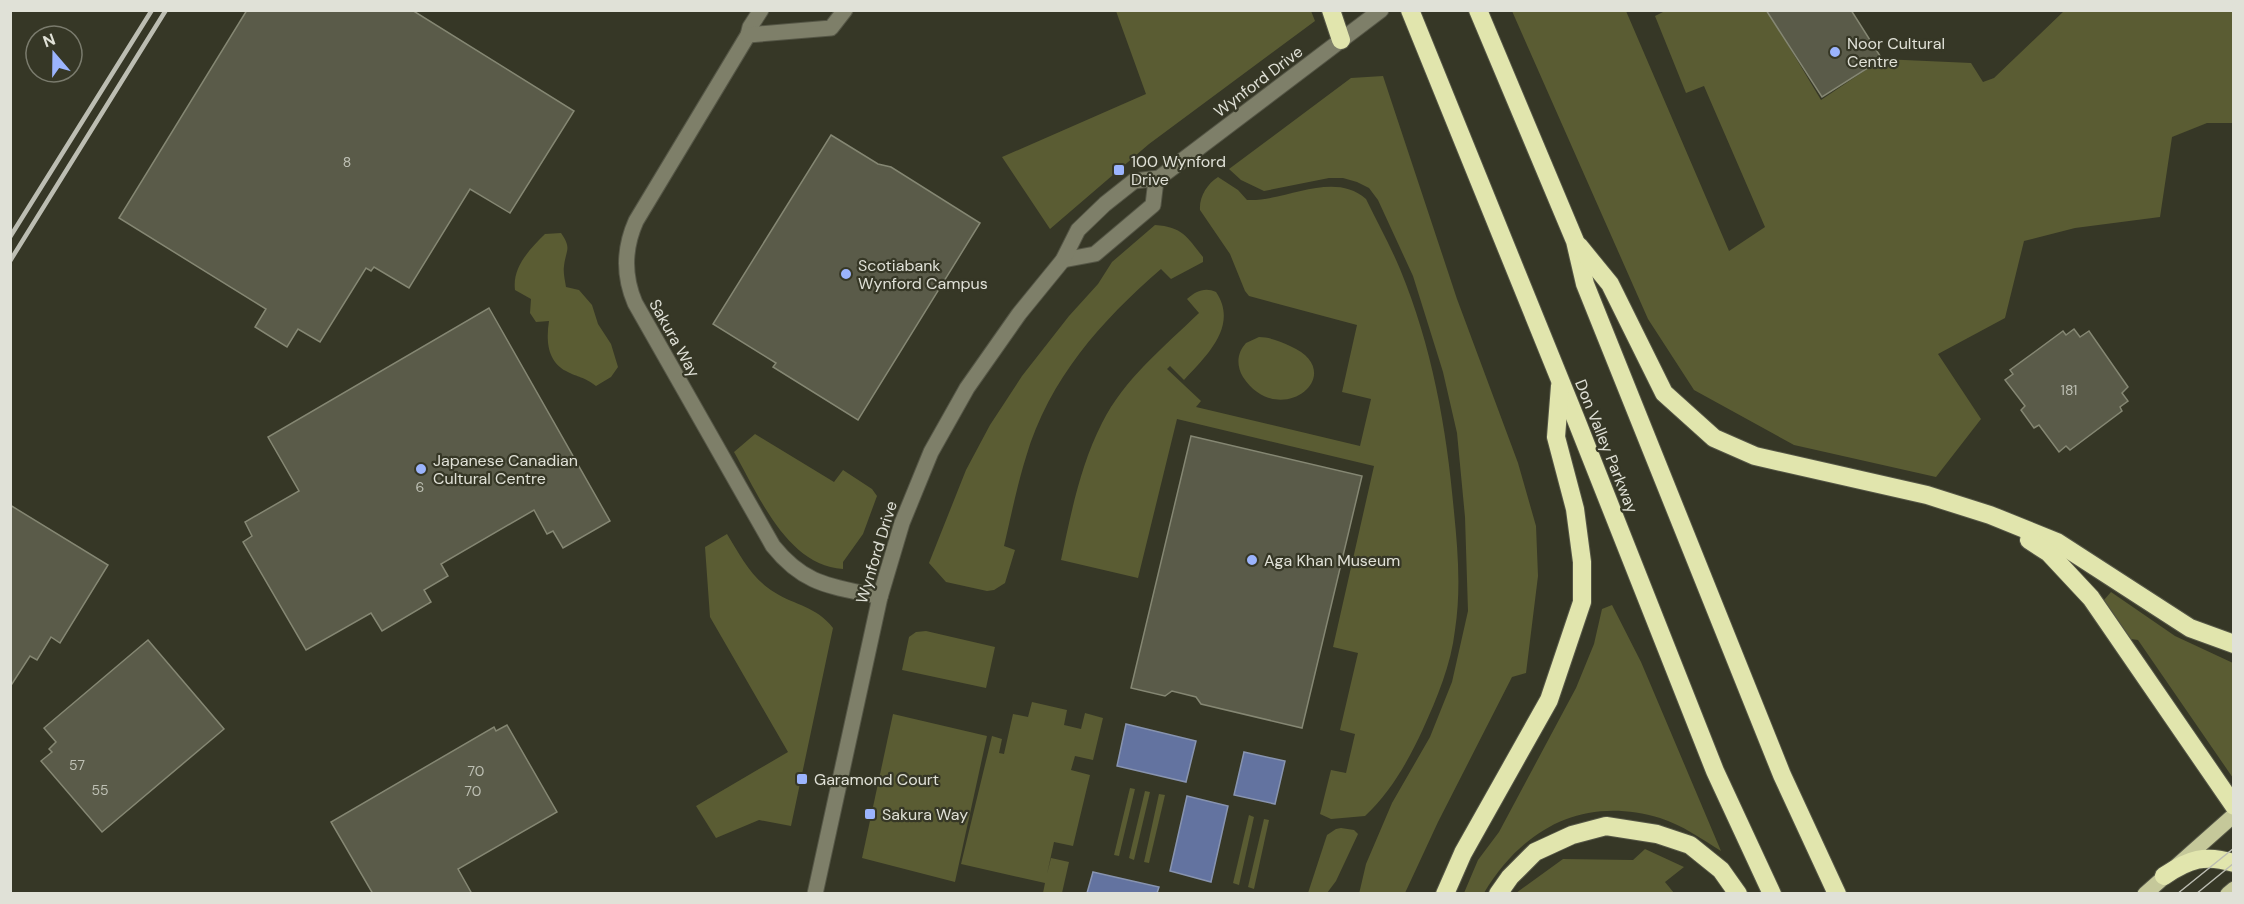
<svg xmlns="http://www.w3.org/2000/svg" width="2244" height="904" font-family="'DM Sans',sans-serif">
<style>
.green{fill:#5a5c33}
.water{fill:#6373a0;stroke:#8894b0;stroke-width:1.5}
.building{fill:#5a5b49;stroke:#858773;stroke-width:1.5}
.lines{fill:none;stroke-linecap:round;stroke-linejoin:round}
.minor-casing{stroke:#555646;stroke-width:17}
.major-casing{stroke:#555646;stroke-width:17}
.highway-casing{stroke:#555646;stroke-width:20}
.minor{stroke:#7e7f69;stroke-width:15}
.major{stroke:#c5c89a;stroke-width:15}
.highway{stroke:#e1e5ad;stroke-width:18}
.tram{stroke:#bcbdb2;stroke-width:1.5}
.rail{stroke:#bcbdb2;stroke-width:4.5}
.poi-dot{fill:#9bb4fd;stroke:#363726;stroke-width:2}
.labels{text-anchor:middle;stroke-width:4.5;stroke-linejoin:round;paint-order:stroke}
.number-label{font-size:14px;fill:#bec0b4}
.poi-label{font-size:16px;fill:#e0e1d7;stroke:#363726;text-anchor:start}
.street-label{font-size:16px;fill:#e0e1d7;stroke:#363726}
</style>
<rect width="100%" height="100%" fill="#363726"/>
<g class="green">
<path d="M1116 11H1311L1315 21 1149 144 1050 229 1002 157 1146 94Z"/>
<path d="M1512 11H1626L1729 251 1765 227 1704 86 1686 93 1655 16 1665 11H1773L1788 45 1821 100 1882 59 1971 63 1983 82 1994 78 2064 11H2233V123H2207L2172 137 2160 217 2075 228 2024 241 2005 318 1938 354 1981 419 1936 477 1794 445 1694 390 1648 319Z"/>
<path d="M1383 76 1457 299 1518 463 1536 526 1538 576 1526 673 1512 677 1438 822 1405 893 1359 894 1366 864 1392 803 1430 737 1452 682 1468 611 1465 517 1457 433 1443 372 1413 276 1378 200 1369 188 1357 182 1343 178H1329L1264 191 1241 180 1229 169 1351 78Z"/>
<path d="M1218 177 1238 190 1247 200C1285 202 1333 170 1366 199 1377 222 1390 245 1400 269 1432 346 1447 430 1454 512 1458 551 1461 591 1455 630 1451 665 1437 698 1423 729 1408 761 1391 792 1365 816L1331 819 1320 814 1331 770 1346 773 1355 734 1340 730 1358 653 1333 647 1374 466 1177 419 1138 578 1061 560C1071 514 1080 466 1102 423 1124 379 1164 347 1199 313L1187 299C1196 291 1205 287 1216 292 1239 326 1206 356 1184 380L1170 366 1167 369 1201 401 1196 407 1360 446 1371 399 1342 392 1357 325 1249 296 1245 291 1230 254 1200 210C1199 197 1207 184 1218 177Z"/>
<path d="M1155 225C1183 227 1187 237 1203 257V262L1171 279 1161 269C1101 321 1049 379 1026 457 1017 486 1011 516 1004 546L1015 550 1005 583 994 590 987 591 946 582 929 563 966 470 990 425 1022 376 1069 316 1098 284 1112 262Z"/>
<path d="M561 233C572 249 566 249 564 266 563 273 565 280 566 287L579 290 592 305 598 324 611 344 618 367 611 377 596 386C583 376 579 378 566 371 547 361 546 340 549 321L536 322 530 313 531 299 515 290C512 267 530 249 545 234Z"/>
<path d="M1259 337C1269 337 1280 341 1290 346 1352 373 1279 432 1243 377 1236 365 1237 353 1246 343Z"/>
<path d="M755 434 834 482 843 470 872 489 877 496 863 534 843 562V569C787 566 758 494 734 452Z"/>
<path d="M727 534C740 555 752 579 774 592 796 606 816 606 833 628L791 826 759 820 716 838 696 806 788 752 710 617 705 547Z"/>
<path d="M2111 592 2175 636 2233 663V778L2138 640 2131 639 2104 600Z"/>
<path d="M1612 605 1641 662 1721 851C1702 839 1682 825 1660 818 1584 795 1523 828 1484 893H1464L1478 860 1499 832 1576 688 1594 644 1602 609Z"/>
<path d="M926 631 995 647 986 688 902 670 909 637 916 632Z"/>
<path d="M1032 702 1067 710 1064 725 1081 729 1085 713 1103 718 1093 760 1075 756 1071 770 1090 775 1073 846 1054 842 1047 874 1051 858 1069 862 1062 893H1043L1045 883 961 864 992 736 1002 739 999 753 1004 754 1013 714 1028 717Z"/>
<path d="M893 714 987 736 955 882 862 858Z"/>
<path d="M1130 788 1135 789 1119 856 1114 855Z"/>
<path d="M1145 791 1150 792 1134 860 1129 858Z"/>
<path d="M1159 794 1165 795 1149 863 1144 862Z"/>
<path d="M1249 815 1254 817 1239 885 1233 883Z"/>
<path d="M1264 819 1269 820 1254 889 1248 887Z"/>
<path d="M1341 828 1354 830 1358 834 1336 881 1327 893H1308L1327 835 1336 829Z"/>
<path d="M1645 849 1684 867 1665 882 1674 893H1516L1563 859 1633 860Z"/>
</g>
<g class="water">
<path d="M1126 724 1196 741 1186 782 1117 766Z"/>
<path d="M1244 752 1285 761 1275 804 1234 795Z"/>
<path d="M1187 796 1228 806 1211 882 1170 871Z"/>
<path d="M1093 872 1159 887 1157 893H1087Z"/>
</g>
<g class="building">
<path d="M247 10H412L574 111 510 213 470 189 409 288 374 267 371 271 366 268 320 342 298 329 287 347 255 327 266 309 119 218Z"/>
<path d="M1766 10H1851L1882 59 1822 97Z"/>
<path d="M831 135 878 164 891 167 980 223 858 420 773 367 776 363 713 324Z"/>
<path d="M489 308 610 521 563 548 553 531 547 534 534 510 441 564 448 576 424 590 431 602 382 631 371 613 306 650 243 542 252 536 245 522 299 491 268 437Z"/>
<path d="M2074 329 2080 337 2089 331 2128 387 2122 393 2128 401 2120 407 2122 411 2070 450 2066 446 2059 452 2039 425 2034 428 2021 410 2025 406 2005 380 2013 374 2010 370 2063 331 2066 335Z"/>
<path d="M1191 436 1362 476 1302 728 1201 704 1196 697 1172 691 1165 696 1131 688Z"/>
<path d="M10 505 108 565 60 643 51 637 37 660 30 656 10 687Z"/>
<path d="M148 640 224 729 102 832 41 761 52 752 49 749 56 742 44 728Z"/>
<path d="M507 725 557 812 458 869 472 894H373L331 822 494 727 496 731Z"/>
</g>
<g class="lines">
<g class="minor-casing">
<g id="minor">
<path d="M761 10 750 27 748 35 636 221C624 248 623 275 635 303L773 546C805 586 832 586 880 597"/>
<path d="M748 35 831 28 845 10"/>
<path d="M1063 260 1095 254 1153 205 1156 180"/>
<path d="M815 894 880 597 902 523 931 452 967 388 1019 314 1063 260 1078 230 1105 204 1134 181 1159 178 1381 10"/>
</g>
</g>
<g class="major-casing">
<g id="major">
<path d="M2145 894 2234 815"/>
<path d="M2228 894 2234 889"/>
</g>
</g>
<g class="highway-casing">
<g id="highway">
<path d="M1331 10 1341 40"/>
<path d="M1410 10 1575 417 1715 771 1772 894"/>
<path d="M1478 10 1575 241 1585 284 1782 775 1837 894"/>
<path d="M1579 246 1610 284 1664 393 1714 438 1755 456 1927 495 1990 515 2057 542 2190 628 2234 644"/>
<path d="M2029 540 2049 553 2091 598 2234 806"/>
<path d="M2164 876C2189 859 2205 854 2234 863"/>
<path d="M1445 894 1463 853 1549 700 1582 602V562L1575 509 1556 437 1560 386"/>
<path d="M1498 894 1510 877 1535 852 1572 835 1606 826 1657 834 1690 845 1721 870 1738 894"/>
</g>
</g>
<use href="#minor" class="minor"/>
<use href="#major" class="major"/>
<use href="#highway" class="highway"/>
<g class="tram">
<path d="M2177 894 2234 848"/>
<path d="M2196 894 2234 863"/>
</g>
<g class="rail">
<path d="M10 237 152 10"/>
<path d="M10 261 166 10"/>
</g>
</g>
<g class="poi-dot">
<circle cx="1835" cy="52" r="6"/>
<rect x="1113" y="164" width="12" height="12" rx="3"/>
<circle cx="846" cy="274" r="6"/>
<circle cx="421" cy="469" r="6"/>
<circle cx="1252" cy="560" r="6"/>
<rect x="796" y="773" width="12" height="12" rx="3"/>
<rect x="864" y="808" width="12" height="12" rx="3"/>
</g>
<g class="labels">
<g class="number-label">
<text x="347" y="167">8</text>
<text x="2069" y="395">181</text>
<text x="420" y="492">6</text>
<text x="77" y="770">57</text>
<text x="476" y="776">70</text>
<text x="100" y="795">55</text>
<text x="473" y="796">70</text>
</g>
<g class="poi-label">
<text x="1847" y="49">Noor Cultural<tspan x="1847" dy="18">Centre</tspan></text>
<text x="1131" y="167">100 Wynford<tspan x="1131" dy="18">Drive</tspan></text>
<text x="858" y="271">Scotiabank<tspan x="858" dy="18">Wynford Campus</tspan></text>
<text x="433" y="466">Japanese Canadian<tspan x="433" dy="18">Cultural Centre</tspan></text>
<text x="1264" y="566">Aga Khan Museum</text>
<text x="814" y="785">Garamond Court</text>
<text x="882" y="820">Sakura Way</text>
</g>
<g class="street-label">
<text transform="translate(1258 81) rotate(-37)" y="6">Wynford Drive</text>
<text transform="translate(675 338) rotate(61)" y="6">Sakura Way</text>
<text transform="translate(1607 446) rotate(68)" y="6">Don Valley Parkway</text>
<text transform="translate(876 552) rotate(-73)" y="6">Wynford Drive</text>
</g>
</g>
<rect width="2244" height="904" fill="none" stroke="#e0e1d7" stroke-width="24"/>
<g transform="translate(54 54) rotate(340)"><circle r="28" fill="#363726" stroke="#7a7b6d" stroke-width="1.5"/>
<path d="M0-4.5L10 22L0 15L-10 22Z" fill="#9bb4fd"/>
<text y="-9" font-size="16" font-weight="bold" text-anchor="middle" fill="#e0e1d7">N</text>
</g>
</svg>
